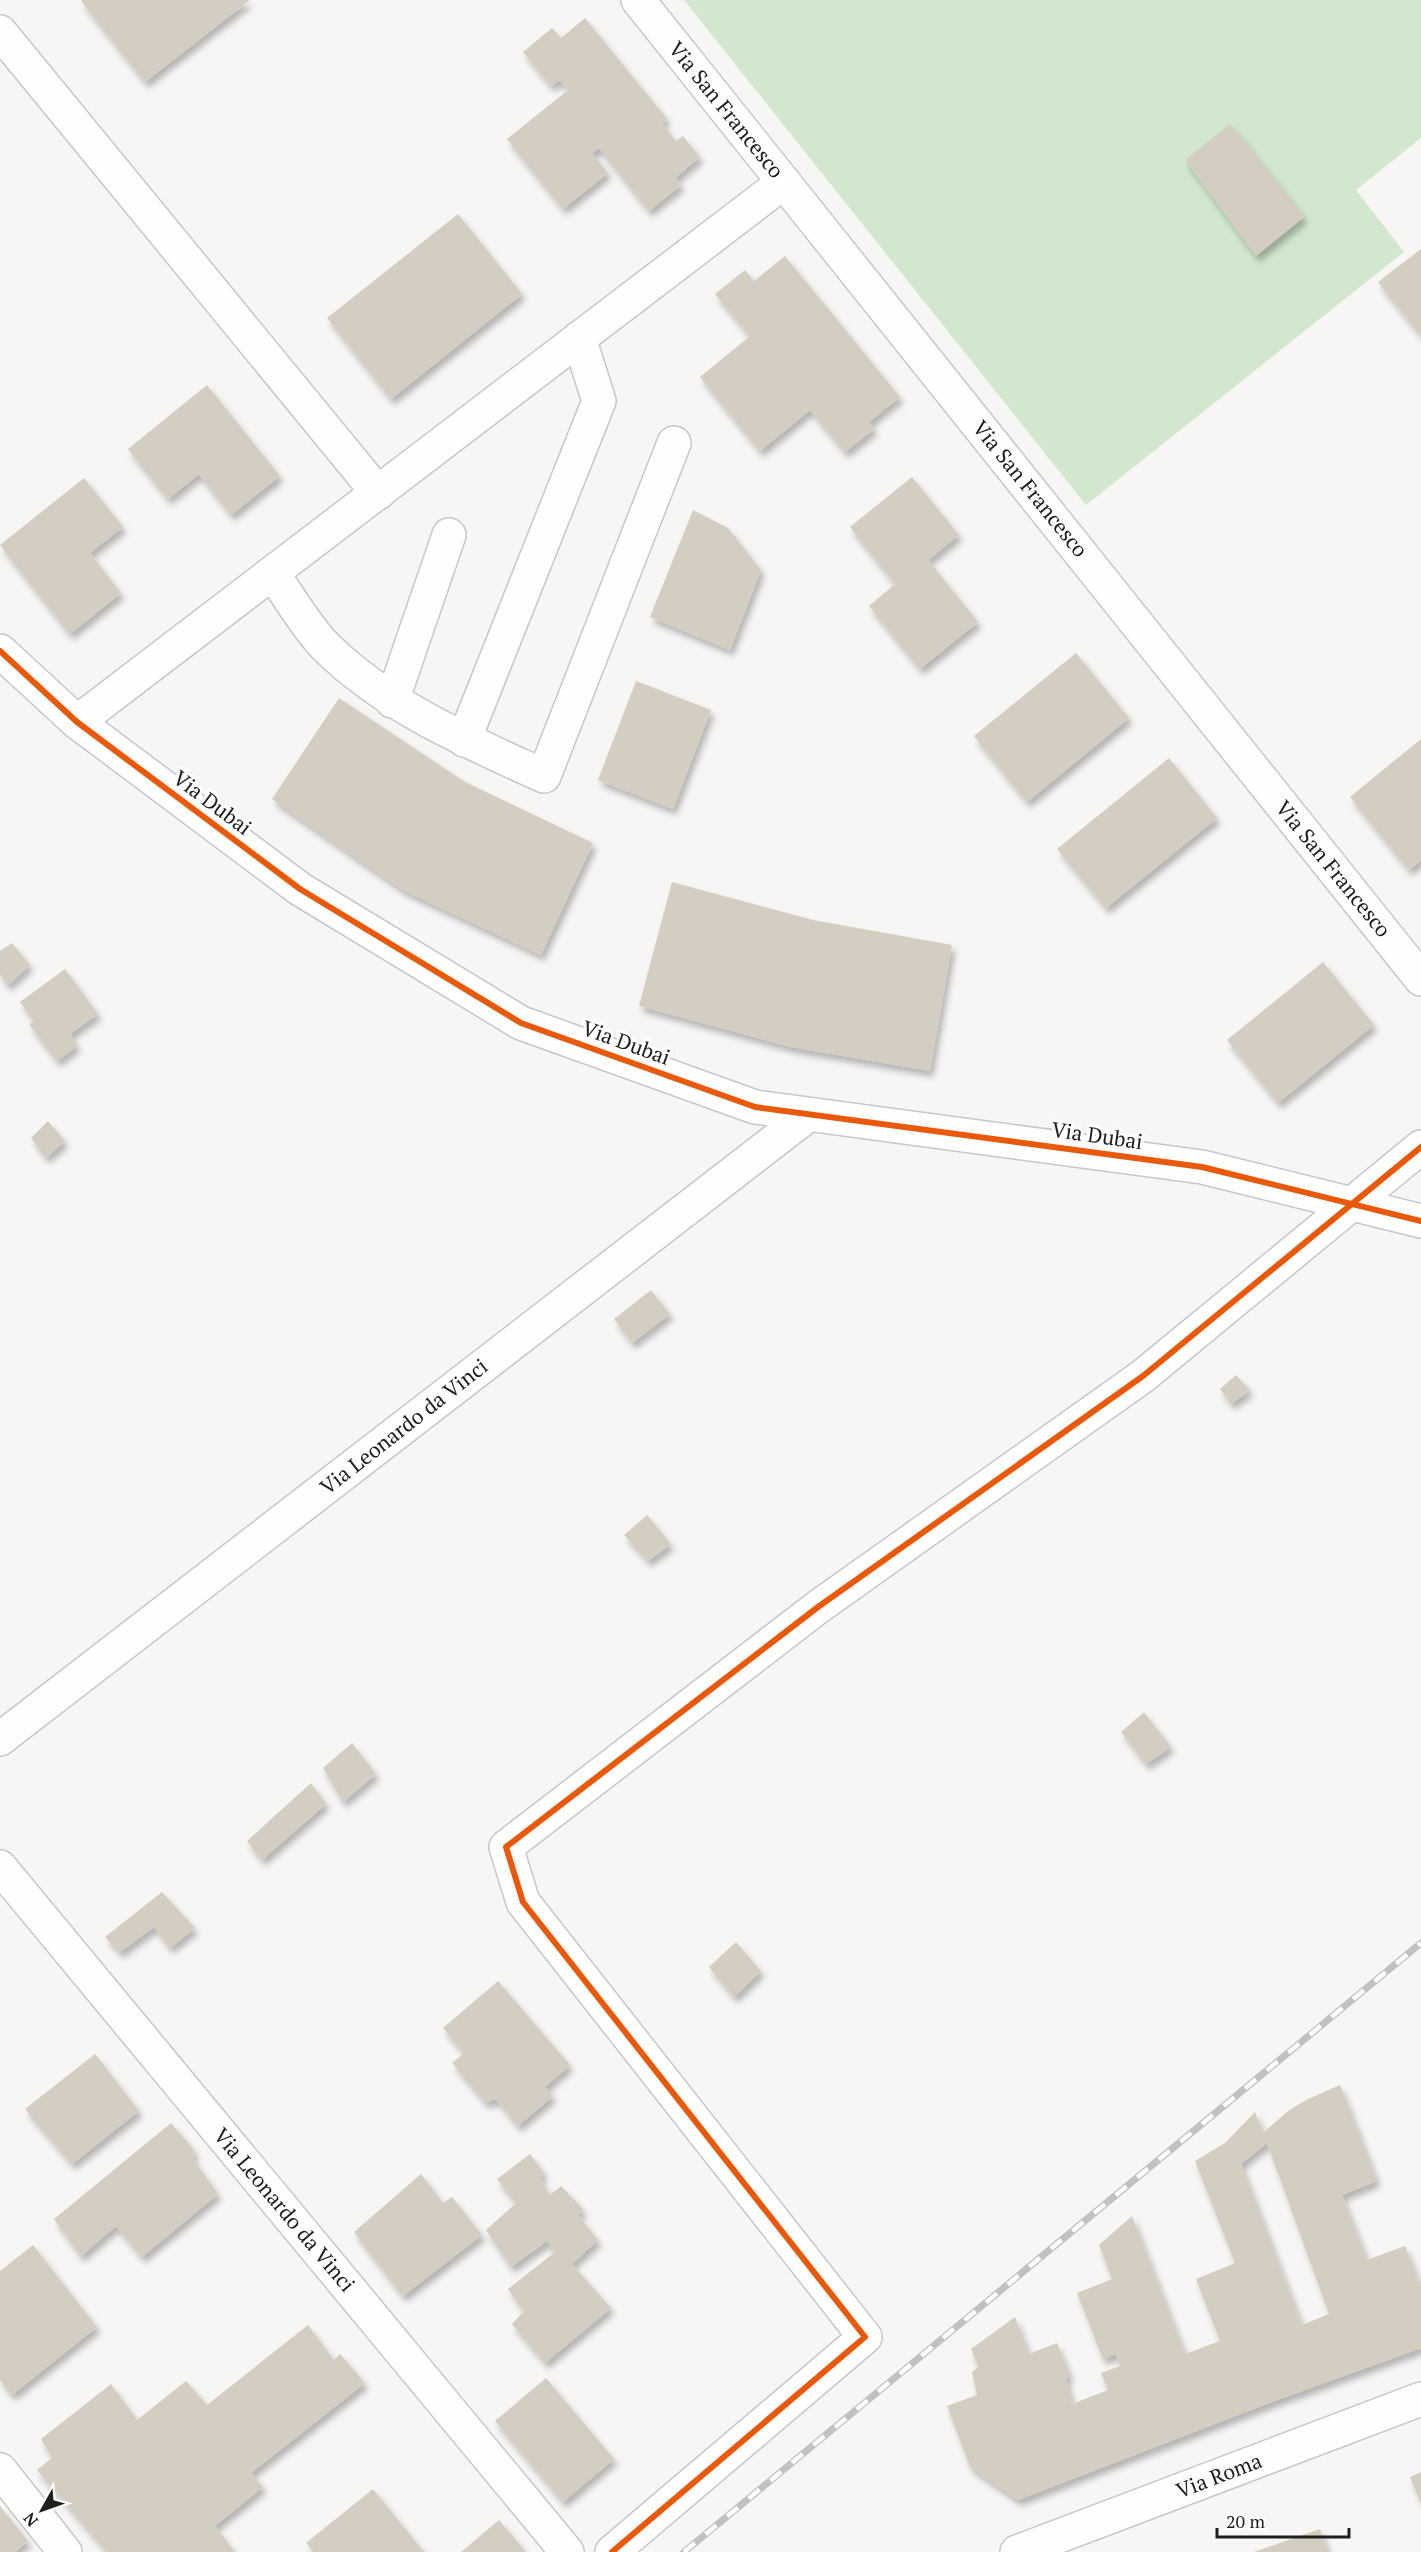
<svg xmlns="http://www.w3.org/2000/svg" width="1421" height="2552" font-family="'PT Serif',serif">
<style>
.green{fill:#d2e7cd}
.building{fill:#d3cdc2;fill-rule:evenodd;filter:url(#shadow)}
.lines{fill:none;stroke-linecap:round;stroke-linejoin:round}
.minor-casing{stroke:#c9c7c5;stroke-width:36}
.minor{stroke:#fefefd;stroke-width:33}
.rail-casing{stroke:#c2c1c0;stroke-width:7}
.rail{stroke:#fff;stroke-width:4.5;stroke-dasharray:14;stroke-linecap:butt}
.cycleway-casing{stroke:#fff;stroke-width:10}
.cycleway{stroke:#e8590c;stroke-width:6}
.labels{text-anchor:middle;stroke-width:6;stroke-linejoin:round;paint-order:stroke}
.street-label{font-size:21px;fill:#1f1e1c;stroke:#fff}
</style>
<defs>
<filter id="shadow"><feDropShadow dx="3.5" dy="6" stdDeviation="3" flood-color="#0004"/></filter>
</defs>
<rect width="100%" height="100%" fill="#f8f6f4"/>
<path class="green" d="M684 0H1421V138L1356 190 1404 252 1086 505Z"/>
<g class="building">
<path d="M82 0H250L145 82 81 1Z"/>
<path d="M585 18 667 119 662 123 676 141 683 136 700 157 675 178 681 185 649 211 599 148 592 153 608 173 563 209 507 139 568 90 560 80 551 86 523 52 552 28 561 38Z"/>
<path d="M1230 124 1304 217 1256 256 1185 160Z"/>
<path d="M458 214 522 294 391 399 327 318Z"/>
<path d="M1421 249V336L1378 282Z"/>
<path d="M785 256 900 397 869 422 874 429 845 452 810 410 760 451 700 377 750 336 715 294 745 270 754 281Z"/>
<path d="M207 385 280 476 231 515 199 474 168 499 128 449Z"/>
<path d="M912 477 959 535 928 560 978 622 920 669 869 606 895 584 850 527Z"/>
<path d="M84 478 123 527 90 553 121 593 70 634 0 545Z"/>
<path d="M693 510 728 528 761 570 730 650 650 617Z"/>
<path d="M1076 653 1129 718 1027 802 974 736Z"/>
<path d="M636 681 711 710 673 809 598 780Z"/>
<path d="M339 698 465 782 593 843 541 955 403 890 272 799Z"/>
<path d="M1421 739V860L1409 870 1350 797Z"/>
<path d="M1169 758 1217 818 1106 908 1057 849Z"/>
<path d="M672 882 813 920 952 945 930 1071 791 1047 639 1006Z"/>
<path d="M12 943 30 965 8 985 0 975V951Z"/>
<path d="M1323 962 1374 1025 1278 1103 1227 1040Z"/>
<path d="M65 969 98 1014 70 1034 77 1046 57 1061 29 1024 34 1021 20 1002Z"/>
<path d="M48 1121 65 1141 46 1158 31 1138Z"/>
<path d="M651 1290 670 1314 632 1343 614 1319Z"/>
<path d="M1236 1375 1250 1390 1231 1404 1220 1389Z"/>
<path d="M647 1515 671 1544 648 1561 624 1535Z"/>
<path d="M1144 1712 1171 1747 1146 1764 1121 1732Z"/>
<path d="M352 1743 376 1774 343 1802 323 1768Z"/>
<path d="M311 1783 326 1804 262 1860 247 1841Z"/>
<path d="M162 1892 195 1928 170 1948 154 1927 120 1952 105 1937Z"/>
<path d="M736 1942 761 1971 734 1997 709 1967Z"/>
<path d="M498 1981 570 2065 545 2087 553 2096 518 2126 496 2099 486 2103 452 2063 464 2053 443 2028Z"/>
<path d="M95 2054 139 2111 72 2164 25 2109Z"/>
<path d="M1340 2085 1377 2181 1342 2195 1367 2260 1405 2246 1421 2287V2348L1269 2403 1018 2500 970 2467 947 2406 977 2395 972 2372 978 2367 971 2349 1015 2317 1029 2354 1057 2343 1070 2376 1066 2378 1072 2404 1108 2390 1101 2373 1120 2366 1116 2354 1103 2359 1077 2293 1112 2279 1099 2245 1132 2216 1185 2354 1220 2341 1196 2279 1235 2263 1195 2161 1225 2143 1255 2112 1263 2133 1288 2111 1306 2100ZM1267 2143 1329 2314 1302 2325 1241 2164Z"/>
<path d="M171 2123 194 2150 193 2159 218 2194 142 2257 116 2226 81 2256 54 2219Z"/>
<path d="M530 2154 544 2173 540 2178 550 2195 561 2186 583 2209 578 2215 598 2240 572 2264 611 2308 545 2363 512 2324 524 2311 508 2289 555 2252 547 2241 511 2267 486 2230 516 2203 497 2179Z"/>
<path d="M421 2174 443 2203 452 2197 482 2235 403 2296 354 2232Z"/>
<path d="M33 2245 97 2327 12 2395 0 2380V2271Z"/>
<path d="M308 2325 334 2360 340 2354 365 2383 251 2473 263 2487 215 2526 235 2552H107L37 2470 52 2458 41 2439 111 2384 137 2420 186 2381 207 2405Z"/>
<path d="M546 2378 614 2459 563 2502 495 2421Z"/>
<path d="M1421 2472V2504L1410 2477Z"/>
<path d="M373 2489 424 2552H314L306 2543Z"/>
<path d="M0 2506 28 2541 15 2552H0Z"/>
<path d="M499 2520 526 2552H461Z"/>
<path d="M1320 2529 1328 2552H1254Z"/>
</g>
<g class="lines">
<g class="minor-casing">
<g id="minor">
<path d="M638 0 1421 979"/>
<path d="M0 32 378 493"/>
<path d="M272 573C289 596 306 627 326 647 387 707 467 741 544 776L674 443"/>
<path d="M0 651 77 722 300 889 521 1023 755 1107 1202 1167 1421 1221"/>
<path d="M392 701 449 535"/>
<path d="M77 722 784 182"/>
<path d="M464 740 599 401 579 338"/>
<path d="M0 1739 808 1115"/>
<path d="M0 1867 567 2552"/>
<path d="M0 2470 65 2552"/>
<path d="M612 2552 865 2337 523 1902 506 1847 818 1607 1143 1376 1421 1147"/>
<path d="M1017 2552 1421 2399"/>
</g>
</g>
<use href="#minor" class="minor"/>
<g class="rail-casing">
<path id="rail" d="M684 2552 1421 1943"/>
</g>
<use href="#rail" class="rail"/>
<g class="cycleway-casing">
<g id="cycleway">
<path d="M0 651 77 722 300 889 521 1023 755 1107 1202 1167 1421 1221"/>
<path d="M612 2552 865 2337 523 1902 506 1847 818 1607 1143 1376 1421 1147"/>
</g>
</g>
<use href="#cycleway" class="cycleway"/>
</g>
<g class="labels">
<g class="street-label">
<text transform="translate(726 110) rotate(51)" y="7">Via San Francesco</text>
<text transform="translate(1030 489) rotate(51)" y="7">Via San Francesco</text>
<text transform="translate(212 803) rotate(37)" y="7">Via Dubai</text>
<text transform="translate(1333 869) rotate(51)" y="7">Via San Francesco</text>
<text transform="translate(626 1043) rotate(20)" y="7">Via Dubai</text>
<text transform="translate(1097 1136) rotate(8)" y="7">Via Dubai</text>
<text transform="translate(404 1427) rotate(-38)" y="7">Via Leonardo da Vinci</text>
<text transform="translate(284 2210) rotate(50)" y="7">Via Leonardo da Vinci</text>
<text transform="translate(1219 2476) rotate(-21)" y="7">Via Roma</text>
</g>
</g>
<g transform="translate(42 2510) rotate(230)" stroke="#ffffff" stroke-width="4.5" paint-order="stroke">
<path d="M0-4.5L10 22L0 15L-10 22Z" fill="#1f1e1c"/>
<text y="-9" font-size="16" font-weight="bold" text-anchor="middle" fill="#1f1e1c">N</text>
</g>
<path d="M1217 2528v9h132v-9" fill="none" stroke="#1f1e1c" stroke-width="3"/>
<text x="1226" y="2528" font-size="18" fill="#1f1e1c" stroke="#ffffff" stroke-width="4.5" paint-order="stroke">20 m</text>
</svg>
